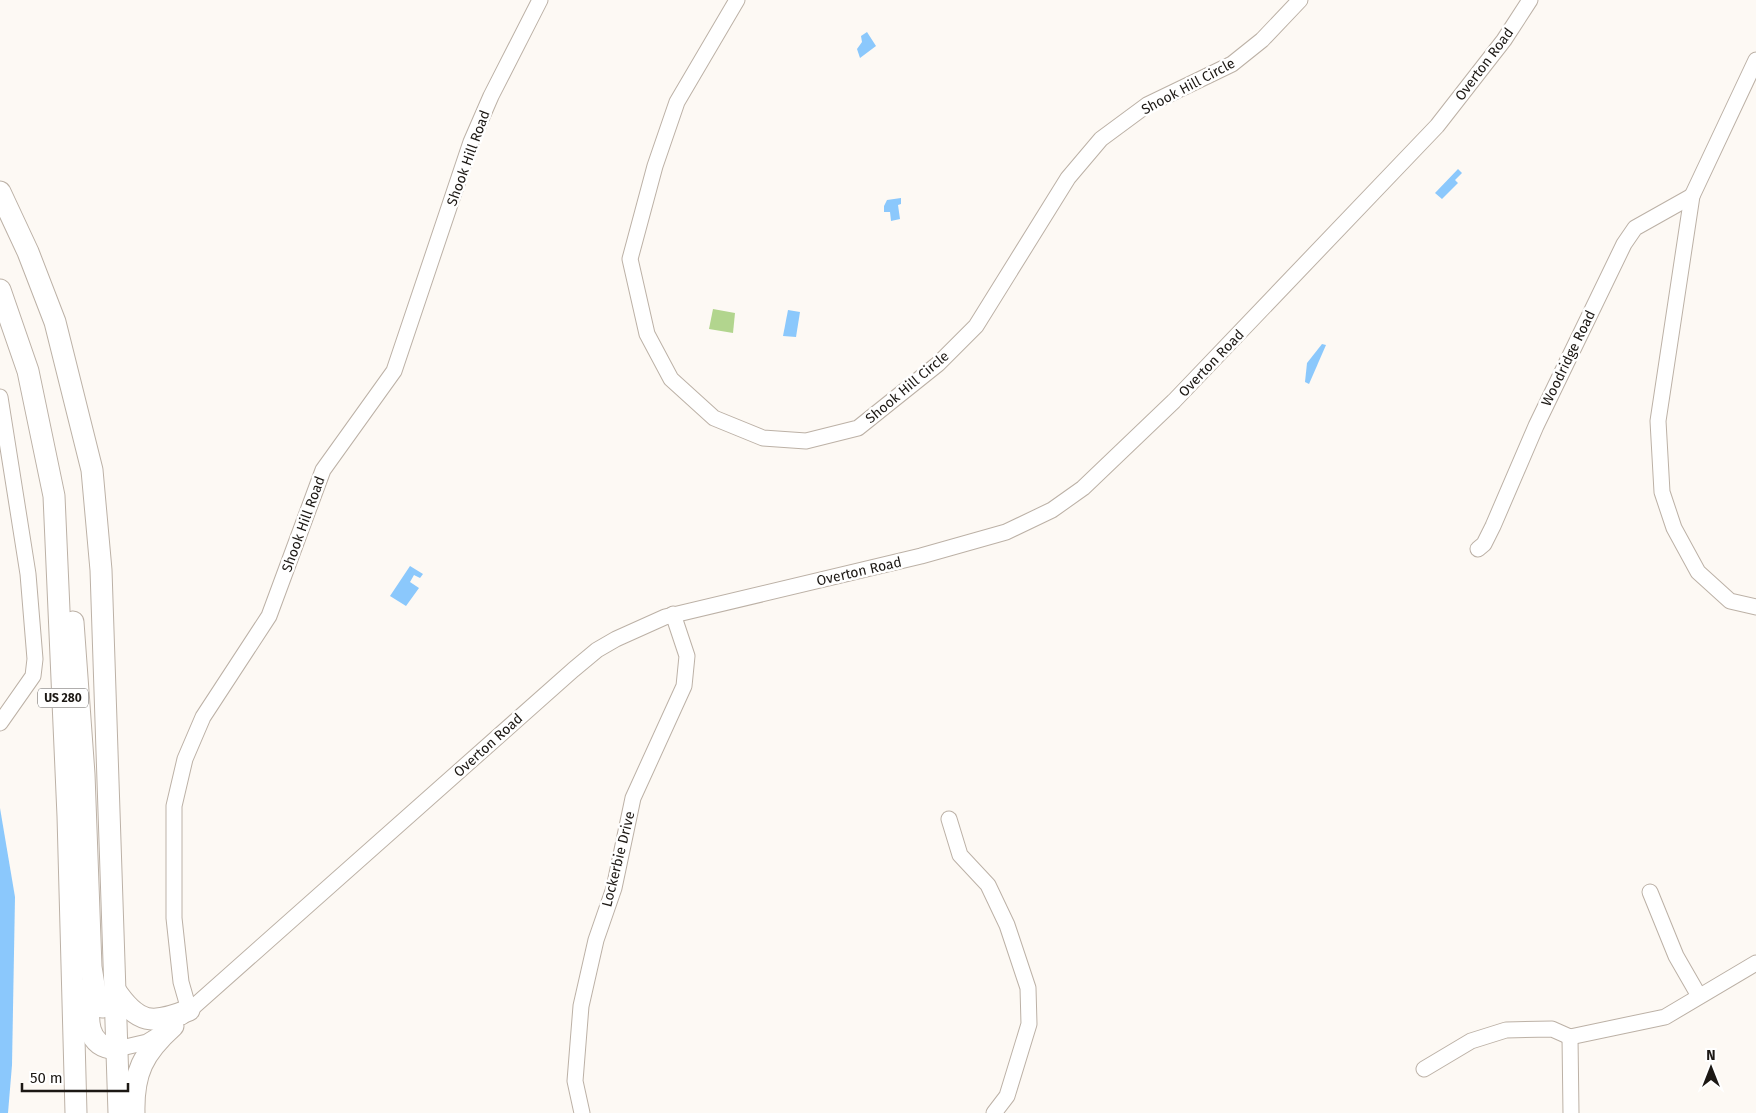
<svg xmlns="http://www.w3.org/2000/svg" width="1756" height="1113" font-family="'Fira Sans',sans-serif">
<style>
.green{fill:#b2d58e}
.water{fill:#8bc8fc}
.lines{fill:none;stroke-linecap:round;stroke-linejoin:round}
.minor-casing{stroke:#bcb1a6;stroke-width:17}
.highway-casing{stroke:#bcb1a6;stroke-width:23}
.minor{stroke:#fff;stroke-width:15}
.highway{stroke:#fff;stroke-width:21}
.labels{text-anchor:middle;stroke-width:5;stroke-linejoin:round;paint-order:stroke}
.shield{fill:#fff;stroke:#605d5a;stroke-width:1}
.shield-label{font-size:12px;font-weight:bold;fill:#1c1814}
.street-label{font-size:14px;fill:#1c1814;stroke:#fff}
</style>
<rect width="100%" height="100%" fill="#fdf9f4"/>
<path class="green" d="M713 309 735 313 733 333 709 329Z"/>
<g class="water">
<path d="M867 32 876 46 860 58 857 49 862 42 861 36Z"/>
<path d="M1458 169 1462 173 1455 180 1458 183 1442 199 1435 193Z"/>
<path d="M901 198V204L898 205 900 219 891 221 890 212H884V206L887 200Z"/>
<path d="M788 310 800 312 796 337 783 336Z"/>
<path d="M1322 344 1326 345 1309 384 1305 382 1307 363Z"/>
<path d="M410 566 423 574 420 578 414 575 410 582 419 588 406 606 390 596Z"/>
<path d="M0 808 15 897 12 1065 8 1113H0Z"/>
</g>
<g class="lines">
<g class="minor-casing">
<g id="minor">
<path d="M737 0 677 102 655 166 630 259 647 334 671 379 714 418 763 438 806 441 858 428 938 364 976 326 1068 178 1101 139 1147 105 1232 64 1262 40 1300 0"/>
<path d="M1756 60 1692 196 1658 421 1662 492 1674 528 1698 572 1730 601 1756 607"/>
<path d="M0 397 28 574 35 659 33 676 0 723"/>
<path d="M1478 549 1484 544 1493 526 1536 426 1624 244 1635 228 1692 196"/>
<path d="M949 819 960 855 988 885 1007 925 1028 988 1029 1024 1007 1096 994 1113"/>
<path d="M1650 892 1676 956 1699 996"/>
<path d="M189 1010 181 982 174 918V806L185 759 203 717 269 616 323 470 394 371 471 142 491 96 540 0"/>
<path d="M182 1017 573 670 597 650 616 639 665 617 921 556 1006 532 1052 510 1083 488 1174 401 1437 126 1504 40 1530 0"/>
<path d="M1570 1037 1571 1113"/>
<path d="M117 1049 147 1042 160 1034"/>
<path d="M1424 1069 1471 1041 1506 1030 1552 1029 1570 1037 1665 1017 1756 963"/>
<path d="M582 1113 575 1081 581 1006 596 940 614 888 633 798 684 686 687 656 673 614"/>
</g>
</g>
<g class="highway-casing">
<g id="highway">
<path d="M0 192 28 252 55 322 92 470 101 570 119 1113"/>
<path d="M0 290 28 371 54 496 68 816 76 1113"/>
<path d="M73 622 84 774 91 967 96 997 102 1007 108 1005 115 990"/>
<path d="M90 987C88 1013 82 1047 117 1049"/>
<path d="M115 990C138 1024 152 1025 189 1010"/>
<path d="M134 1113C133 1073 143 1053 173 1026"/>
</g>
</g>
<use href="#minor" class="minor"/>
<use href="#highway" class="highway"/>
</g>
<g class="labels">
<rect class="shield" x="38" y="688.5" width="50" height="19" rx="4"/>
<g class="shield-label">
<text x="63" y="702">US 280</text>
</g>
<g class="street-label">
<text transform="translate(1484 64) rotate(-53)" y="5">Overton Road</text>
<text transform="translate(1188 86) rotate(-28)" y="5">Shook Hill Circle</text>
<text transform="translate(468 158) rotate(-70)" y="5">Shook Hill Road</text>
<text transform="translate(1568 358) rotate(-64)" y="5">Woodridge Road</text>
<text transform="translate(1211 363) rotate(-46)" y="5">Overton Road</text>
<text transform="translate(907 387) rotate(-40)" y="5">Shook Hill Circle</text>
<text transform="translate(303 524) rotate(-70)" y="5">Shook Hill Road</text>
<text transform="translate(859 571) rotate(-13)" y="5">Overton Road</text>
<text transform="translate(488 745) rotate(-42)" y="5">Overton Road</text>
<text transform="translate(618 859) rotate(-76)" y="5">Lockerbie Drive</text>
</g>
</g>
<g transform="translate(1711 1068)" stroke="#ffffff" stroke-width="4" paint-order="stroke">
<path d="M0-4L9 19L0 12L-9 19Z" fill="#1c1814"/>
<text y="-8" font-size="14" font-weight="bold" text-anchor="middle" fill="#1c1814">N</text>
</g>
<path d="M22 1083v8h106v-8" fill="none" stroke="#1c1814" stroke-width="2.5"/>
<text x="30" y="1083" font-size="15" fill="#1c1814" stroke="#ffffff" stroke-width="4" paint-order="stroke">50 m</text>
</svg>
